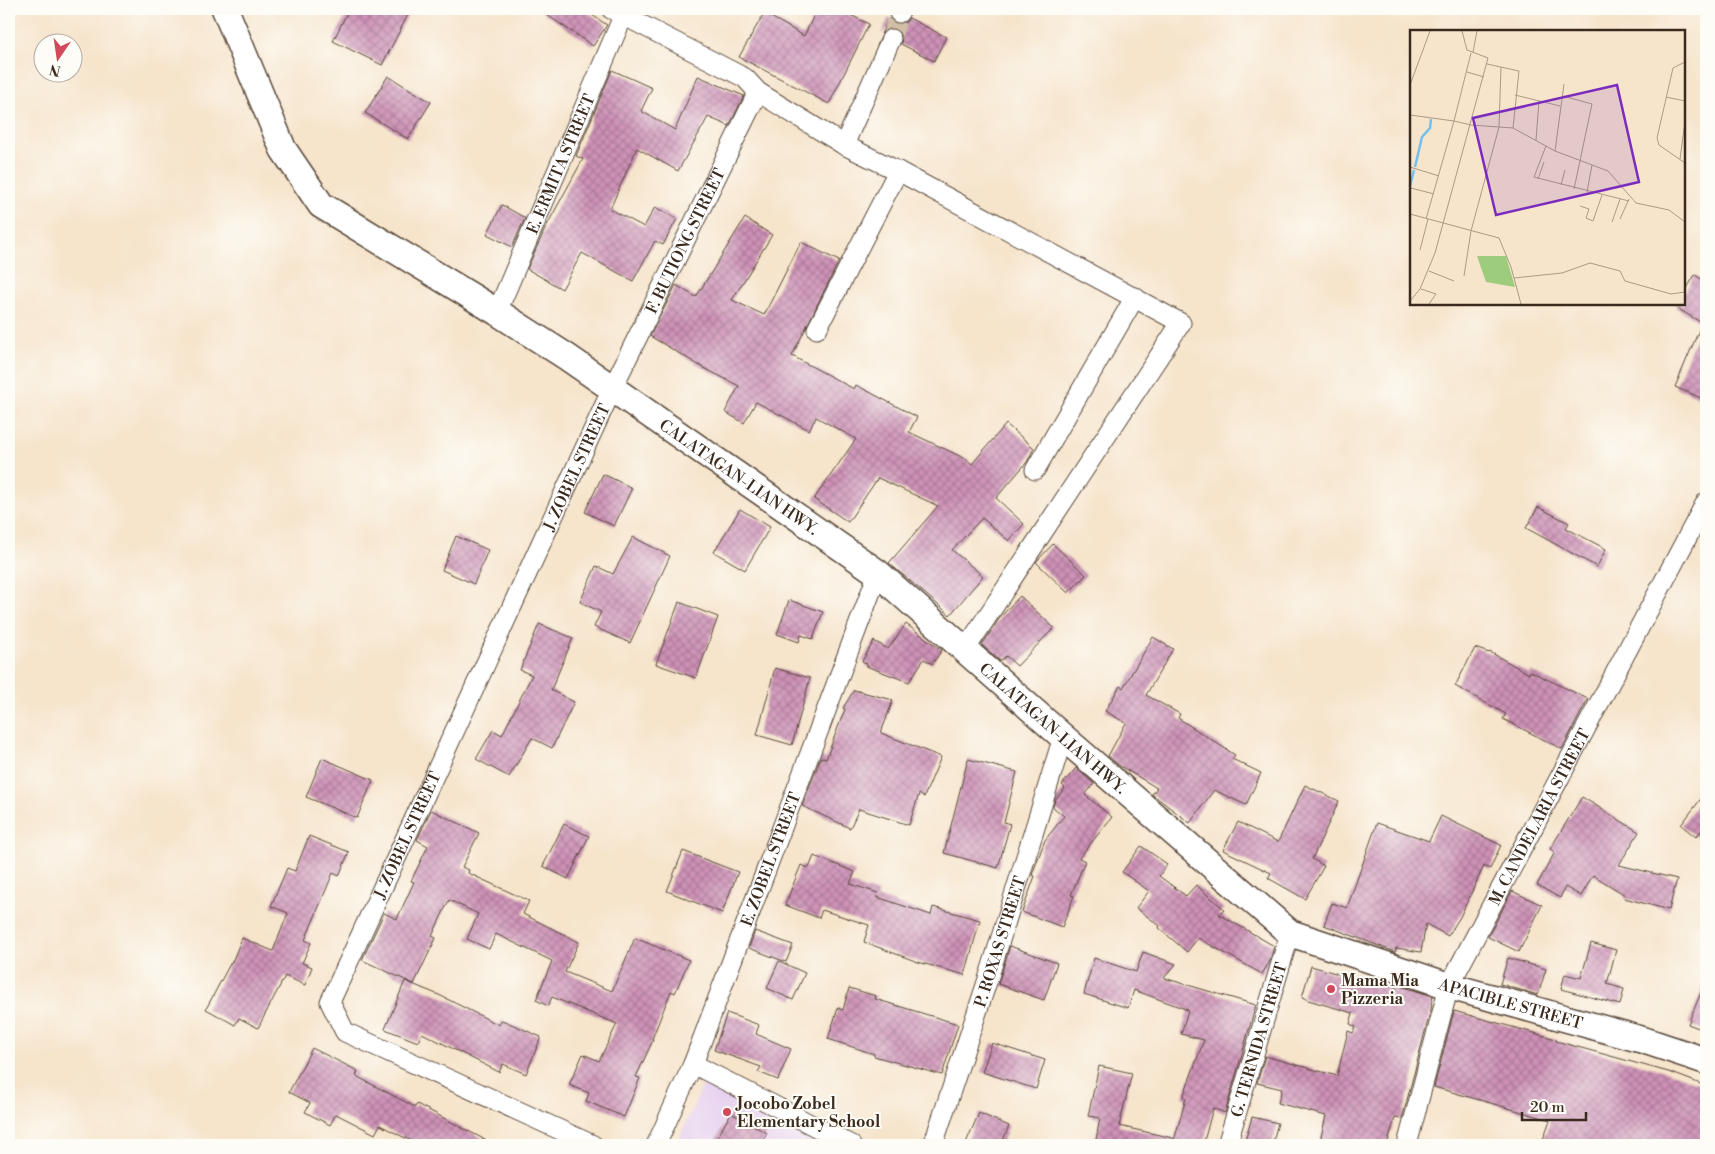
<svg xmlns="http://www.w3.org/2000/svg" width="1715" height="1154" font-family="'Libre Bodoni',serif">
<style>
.built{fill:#e7d2ef}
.building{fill:url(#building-cross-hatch)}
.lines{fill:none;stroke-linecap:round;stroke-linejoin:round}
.street-tunnel{stroke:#d1bfa8;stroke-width:19;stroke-dasharray:19 9;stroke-linecap:butt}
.street-casing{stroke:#574638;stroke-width:21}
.secondary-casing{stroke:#574638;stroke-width:29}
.street{stroke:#fff;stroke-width:19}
.secondary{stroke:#fff;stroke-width:26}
.poi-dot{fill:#d1495b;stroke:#fdfcf7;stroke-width:2}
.labels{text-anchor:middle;stroke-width:4;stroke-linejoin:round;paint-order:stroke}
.street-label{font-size:16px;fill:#3b2a1e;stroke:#fdfcf7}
.poi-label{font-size:16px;font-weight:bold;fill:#3b2a1e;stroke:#fdfcf7;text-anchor:start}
.inset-river{fill:none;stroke:#74bfed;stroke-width:2.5}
.inset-road{fill:none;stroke:#ab9a86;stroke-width:1}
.view{fill:#7b2cbf;fill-opacity:0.15;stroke:#7b2cbf;stroke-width:2.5}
.inset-edge{fill:none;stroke:#3b2a1e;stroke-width:2.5}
</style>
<defs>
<pattern id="building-cross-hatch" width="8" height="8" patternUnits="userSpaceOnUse" patternTransform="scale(1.25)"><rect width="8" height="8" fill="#ce92b7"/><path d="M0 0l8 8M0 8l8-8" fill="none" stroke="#a87794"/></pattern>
</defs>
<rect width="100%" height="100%" fill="#fdfcf7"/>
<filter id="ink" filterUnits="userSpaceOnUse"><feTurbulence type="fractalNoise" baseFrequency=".02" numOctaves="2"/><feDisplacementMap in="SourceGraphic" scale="10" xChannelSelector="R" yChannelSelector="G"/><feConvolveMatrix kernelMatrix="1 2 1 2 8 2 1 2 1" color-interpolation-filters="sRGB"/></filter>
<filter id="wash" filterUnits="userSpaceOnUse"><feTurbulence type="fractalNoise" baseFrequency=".0096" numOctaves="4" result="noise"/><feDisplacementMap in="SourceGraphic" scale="20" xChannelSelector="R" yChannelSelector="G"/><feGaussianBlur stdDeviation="1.12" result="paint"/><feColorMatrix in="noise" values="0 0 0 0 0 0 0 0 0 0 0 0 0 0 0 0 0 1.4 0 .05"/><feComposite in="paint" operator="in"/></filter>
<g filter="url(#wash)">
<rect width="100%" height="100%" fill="#f6e4cb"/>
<path class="built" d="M706 1079 820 1145H676Z"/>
<g id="blocks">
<g class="building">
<path d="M349 9H411L382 65 333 41Z"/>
<path d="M538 9H583L607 25 593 46Z"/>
<path d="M817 9H838L869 24 829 104 739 57 764 13 804 36Z"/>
<path d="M889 18 894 23 899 24 905 23 909 18 946 37 934 61 901 44 902 37 900 33 896 29 889 28 881 34Z"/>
<path d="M612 70 652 88 641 111 675 130 698 76 744 96 729 126 708 117 678 171 637 148 610 209 644 227 655 207 677 219 663 245 655 241 633 281 582 253 562 289 527 269 546 227 583 159 576 156Z"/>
<path d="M388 76 431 102 408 139 365 113Z"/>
<path d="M502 205 525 218 512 247 487 234Z"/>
<path d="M745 218 772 235 732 300 764 315 801 242 839 261 792 356 854 389 856 385 917 417 909 432 966 459 972 464 1006 424 1034 448 1027 462 996 498 1024 524 1009 541 982 518 952 550 983 576 950 615 889 563 938 506 878 478 848 522 814 499 856 439 816 417 809 430 756 402 744 423 725 412 739 386 702 367 650 336 676 285 696 297Z"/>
<path d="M1695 275 1706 282V400L1675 387 1702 323 1675 307 1677 304H1684V293Z"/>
<path d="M603 474 632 488 614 526 585 512Z"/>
<path d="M1538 507 1569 523 1566 528 1606 549 1597 567 1526 528Z"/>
<path d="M740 509 770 527 745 570 714 552Z"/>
<path d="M456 536 488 550 474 584 442 570Z"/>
<path d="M633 537 670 556 630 643 594 627 601 612 580 602 596 566 613 574Z"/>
<path d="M1053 544 1086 575 1068 593 1036 562Z"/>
<path d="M1020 596 1054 628 1017 666 1006 656 1000 661 982 645 1001 616Z"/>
<path d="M789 600 823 612 813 639 801 635 799 642 777 634Z"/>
<path d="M679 602 718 617 696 678 656 664Z"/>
<path d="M539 624 573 638 551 690 574 702 552 748 532 738 509 777 476 759 493 730 502 735 532 675 520 670Z"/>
<path d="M906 624 942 650 932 664 924 659 909 682 866 666 867 664 862 661 874 641 888 649Z"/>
<path d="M1153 637 1173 649 1146 695 1180 714 1178 718 1235 755 1232 759 1261 773 1246 805 1214 790 1190 823 1152 794 1157 788 1120 766 1108 756 1126 723 1105 711 1120 686 1123 688Z"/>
<path d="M1475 648 1489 653 1490 652 1529 674 1530 671 1588 699 1562 749 1503 719 1506 714 1455 686Z"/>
<path d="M775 668 810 678 792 745 757 735Z"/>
<path d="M854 690 893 700 881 733 941 757 924 797 919 794 909 825 859 809 850 828 802 806 821 757 826 759 845 709 843 708Z"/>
<path d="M322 758 373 780 357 818 306 797Z"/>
<path d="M968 759 1017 772 1004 822 1010 824 998 868 944 853Z"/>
<path d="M1076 768 1094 784 1085 795 1112 817 1079 858 1085 861 1071 895 1074 896 1062 927 1022 912 1035 876 1032 875 1045 840 1064 816 1053 807 1055 800 1065 788 1062 785Z"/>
<path d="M1305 785 1339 801 1312 859 1324 866 1305 899 1268 878 1271 873 1223 850 1238 822 1278 842Z"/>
<path d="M1706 792V825L1696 837 1681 825Z"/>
<path d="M1582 797 1639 832 1619 865 1677 879 1669 910 1624 898 1625 895 1593 875 1581 896 1565 887 1560 898 1537 885 1555 852 1550 849Z"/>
<path d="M431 810 479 833 462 867 469 870 468 873 529 901 523 914 579 942 565 972 612 991 635 938 689 960 675 993 671 991 652 1039 653 1040 636 1077 640 1078 624 1117 586 1101 589 1093 569 1085 583 1054 599 1061 617 1024 552 997 548 1006 536 1000 552 961 496 934 489 949 467 939 478 914 449 900 432 936 436 938 414 984 362 960 384 913 397 919 414 882 411 881 428 846 417 840Z"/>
<path d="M1441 816 1501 845 1490 869 1484 866 1460 917 1448 936 1426 924 1421 952 1396 948 1395 952 1324 925 1332 903 1347 908 1377 823 1429 841Z"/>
<path d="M564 824 589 836 568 879 543 866Z"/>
<path d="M309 836 349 852 339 876 333 873 305 940 311 943 302 963 312 967 305 985 285 976 258 1028 239 1018 235 1025 206 1009 231 962H232L242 938 273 951 288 913 271 906 287 868 295 871Z"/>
<path d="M1141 846 1167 864 1159 876 1186 896 1196 885 1224 909 1219 914 1274 946 1270 961 1262 974 1198 938 1187 952 1159 928 1160 926 1136 908 1149 891 1122 872Z"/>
<path d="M683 851 738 872 722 913 667 891Z"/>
<path d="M814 856 855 872 850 884 878 893 877 897 931 915 933 907 980 920 965 975 918 962 864 942 869 925 822 910 819 918 785 905 801 865 809 868Z"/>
<path d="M1512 891 1542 905 1519 952 1488 937Z"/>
<path d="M755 931 793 945 786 962 749 948Z"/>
<path d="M1591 943 1616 950 1607 984 1624 989 1620 1005 1561 989 1565 974 1581 978Z"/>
<path d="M1010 946 1057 963 1044 1000 998 984Z"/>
<path d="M1143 952 1176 964 1164 978 1256 1005 1225 1113 1213 1108 1203 1145H1095L1100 1118 1088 1116 1099 1066 1132 1073 1119 1126 1173 1138V1144L1186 1098 1183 1097 1204 1040 1181 1034 1188 1010 1134 990 1128 1008 1084 994 1094 958 1136 972Z"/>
<path d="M1508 958 1546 969 1538 995 1500 984Z"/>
<path d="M779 961 805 973 793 1000 767 988Z"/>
<path d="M1311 966 1380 986 1381 983 1397 987V985L1433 996 1431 1005H1432L1402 1119 1395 1118 1387 1145H1338L1320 1141 1326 1116 1278 1103 1282 1089 1257 1083 1265 1056 1337 1076 1348 1031 1353 1033 1356 1027 1350 1024 1353 1013 1308 1000 1302 997Z"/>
<path d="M1706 980V1031L1688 1024Z"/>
<path d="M405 981 439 995 499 1025 502 1020 541 1037 526 1074 503 1064 499 1072 422 1033 418 1042 385 1029Z"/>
<path d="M849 988 876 996 875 999 958 1024 942 1075 874 1056V1054L828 1039 838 1008 843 1010Z"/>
<path d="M1454 1011 1556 1039V1041L1672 1073 1706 1086V1145H1541L1550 1120 1434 1087Z"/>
<path d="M727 1013 759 1025 756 1034 791 1049 778 1080 758 1072 761 1067 714 1050Z"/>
<path d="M992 1043 1045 1060 1036 1089 982 1072Z"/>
<path d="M312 1048 358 1071 356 1076 415 1107 417 1104 495 1145H419L380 1125 375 1134 336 1114 330 1125 305 1112 310 1103 289 1092Z"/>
<path d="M731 1113 767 1133 760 1145H713Z"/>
<path d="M979 1113 1009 1126 1001 1145H965Z"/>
<path d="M1252 1117 1278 1123 1272 1145H1244Z"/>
</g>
</g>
</g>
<g filter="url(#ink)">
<use href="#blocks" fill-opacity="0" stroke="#574638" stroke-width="1"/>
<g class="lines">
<path class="street-tunnel" d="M891 39 899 13"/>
<g class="street-casing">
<g id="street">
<path d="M611 9 745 78 758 92 844 145 898 171 1181 323 965 650"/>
<path d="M899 13 901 9"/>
<path d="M844 145 891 39"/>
<path id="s1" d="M497 312 624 14"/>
<path d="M817 329 898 171"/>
<path d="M1035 470 1135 297"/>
<path d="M693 1064 851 1145"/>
<path id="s2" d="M593 1145 345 1032 330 1002 612 389 758 92"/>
<path id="s3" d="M656 1145 693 1064 878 573"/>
<path id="s4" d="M933 1145 989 976 1063 737"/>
<path id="s5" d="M1227 1145 1290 933"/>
<path id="s6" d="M1407 1145 1449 986 1706 502"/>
</g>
</g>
<g class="secondary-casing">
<g id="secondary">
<path id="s7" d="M225 9 283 149 321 205 497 312 567 357 878 573 1063 737 1290 933 1449 986 1643 1040 1706 1061"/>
</g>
</g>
<use href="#street" class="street"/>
<use href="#secondary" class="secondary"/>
</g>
</g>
<g class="poi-dot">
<circle cx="1331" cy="989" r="5"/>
<circle cx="727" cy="1112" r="5"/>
</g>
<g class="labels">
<g class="street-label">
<text dy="6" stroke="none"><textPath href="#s1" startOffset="161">E. ERMITA STREET</textPath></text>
<text dy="6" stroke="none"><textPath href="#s2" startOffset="1146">F. BUTIONG STREET</textPath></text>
<text dy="6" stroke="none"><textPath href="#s2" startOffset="895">J. ZOBEL STREET</textPath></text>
<text dy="6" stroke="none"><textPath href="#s7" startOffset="718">CALATAGAN-LIAN HWY.</textPath></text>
<text dy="6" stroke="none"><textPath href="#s7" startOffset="1121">CALATAGAN-LIAN HWY.</textPath></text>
<text dy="6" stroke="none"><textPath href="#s6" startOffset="356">M. CANDELARIA STREET</textPath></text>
<text dy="6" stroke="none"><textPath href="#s2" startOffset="490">J. ZOBEL STREET</textPath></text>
<text dy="6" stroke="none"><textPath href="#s3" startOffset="308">E. ZOBEL STREET</textPath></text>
<text dy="6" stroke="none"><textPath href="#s4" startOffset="214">P. ROXAS STREET</textPath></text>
<text dy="6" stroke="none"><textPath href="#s7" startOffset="1666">APACIBLE STREET</textPath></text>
<text dy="6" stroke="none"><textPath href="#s5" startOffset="110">G. TERNIDA STREET</textPath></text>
</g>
<g class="poi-label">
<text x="1341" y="986">Mama Mia<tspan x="1341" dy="18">Pizzeria</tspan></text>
<text x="737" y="1109">Jocobo Zobel<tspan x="737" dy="18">Elementary School</tspan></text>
</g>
</g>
<g transform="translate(1410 30)">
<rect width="275" height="275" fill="#f6e4cb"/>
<path d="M67 226H96L105 257 76 252Z" fill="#9dcd7c"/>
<path class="inset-river" d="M5 137 12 107 20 98 21 89M0 156 4 140"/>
<path class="inset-road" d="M63 22 67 1M275 32 263 38 247 108 249 115 275 133M57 42 74 47M0 55 20 1M105 65 150 76M153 66 182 74 164 159M256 67 275 71M0 85 44 91 16 189M61 95 103 98 109 41 77 34M61 95 44 91 61 23M103 98 145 121 198 141 226 173 259 180 275 192M126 110 129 71M136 116 124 147 219 171M145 121 154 54M270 129 275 92M0 137 29 146M128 149 134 132M151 155 155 140M1 158 24 164M177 162 182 135M170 176 179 179 176 188 183 191 192 165M0 184 89 208 101 237 111 274M210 189 219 169M202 192 210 169M10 220 18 189M19 241 44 251M54 246 61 201 89 97 91 37M104 248 152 243 180 233 210 241 215 251 261 264 275 262M11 259 26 264 19 274M0 271 10 259 25 223 78 28 57 20 52 1"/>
<path class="view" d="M207 55 229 152 86 185 63 88Z"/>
<rect width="275" height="275" class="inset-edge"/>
</g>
<rect width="1715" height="1154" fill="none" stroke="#fdfcf7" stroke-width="30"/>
<g transform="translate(58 58) rotate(193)"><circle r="24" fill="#fdfcf7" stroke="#afa8a0"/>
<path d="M0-4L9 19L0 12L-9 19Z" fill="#d1495b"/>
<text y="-8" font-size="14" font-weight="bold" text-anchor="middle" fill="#3b2a1e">N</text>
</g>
<path d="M1522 1112v8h64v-8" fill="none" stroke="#3b2a1e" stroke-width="2.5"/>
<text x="1530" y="1112" font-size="15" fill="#3b2a1e" stroke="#fdfcf7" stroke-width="4" paint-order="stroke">20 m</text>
</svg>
